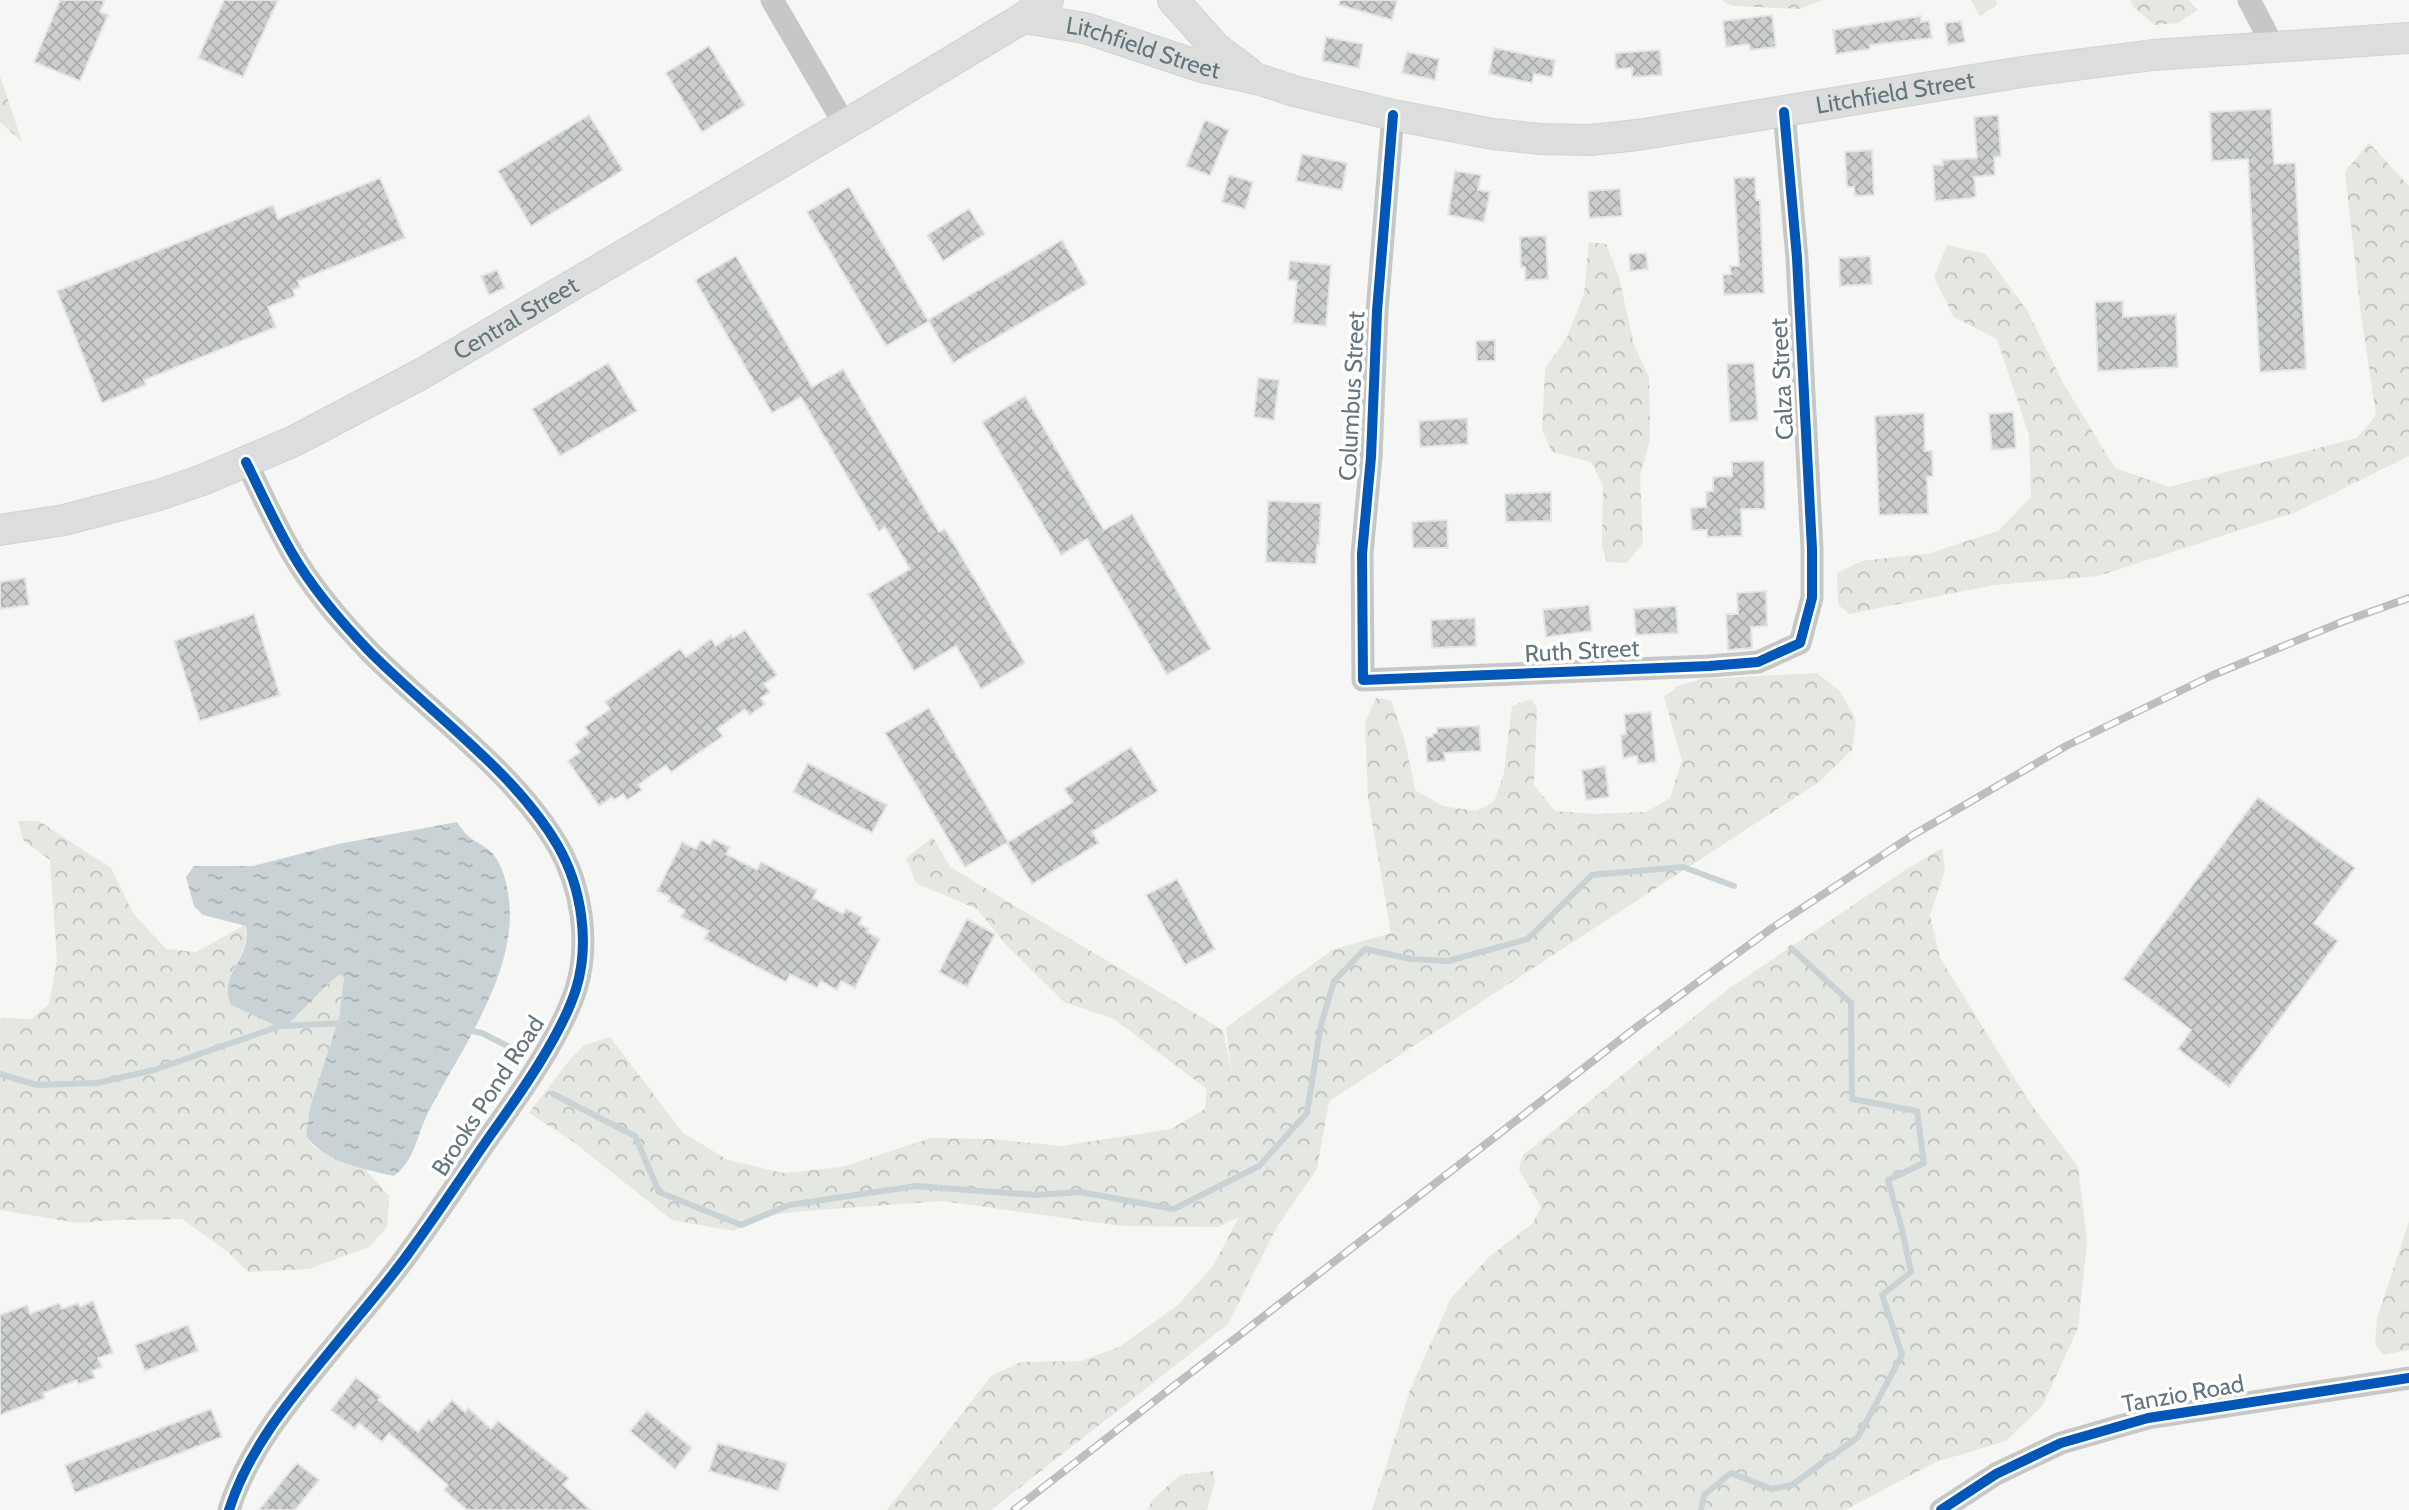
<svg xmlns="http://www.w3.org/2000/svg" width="2409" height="1510" font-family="Cabin,sans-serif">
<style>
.forest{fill:url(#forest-crowns)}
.water{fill:url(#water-ripples)}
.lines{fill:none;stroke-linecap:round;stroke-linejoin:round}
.stream{stroke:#c9d2d4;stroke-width:6}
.building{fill:url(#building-cross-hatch);stroke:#e5e5e4;stroke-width:2}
.major-casing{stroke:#d2d3d3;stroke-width:32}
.minor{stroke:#c6c8c8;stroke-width:23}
.major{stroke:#dcdddd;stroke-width:30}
.rail-casing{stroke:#bcbfbf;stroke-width:8}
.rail{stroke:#fff;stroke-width:5;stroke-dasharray:16;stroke-linecap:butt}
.cycleway-casing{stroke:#fff;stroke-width:15}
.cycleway{stroke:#0057b8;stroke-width:10}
.labels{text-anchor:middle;stroke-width:7;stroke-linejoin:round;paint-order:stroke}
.street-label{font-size:24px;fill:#64767d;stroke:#fff}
</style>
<defs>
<pattern id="forest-crowns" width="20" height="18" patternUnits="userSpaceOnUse" patternTransform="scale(1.75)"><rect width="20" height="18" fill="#e5e7e2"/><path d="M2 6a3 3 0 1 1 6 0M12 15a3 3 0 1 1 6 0" fill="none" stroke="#bdc0bc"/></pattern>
<pattern id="water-ripples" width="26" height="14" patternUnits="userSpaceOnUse" patternTransform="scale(1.75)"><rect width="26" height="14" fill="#c9d2d4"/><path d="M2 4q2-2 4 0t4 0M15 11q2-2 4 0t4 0" fill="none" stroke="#a7afb1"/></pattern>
<pattern id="building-cross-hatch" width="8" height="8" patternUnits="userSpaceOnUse" patternTransform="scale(1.75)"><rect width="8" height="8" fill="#cccece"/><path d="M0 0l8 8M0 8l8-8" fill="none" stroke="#a9acac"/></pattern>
</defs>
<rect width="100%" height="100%" fill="#f6f6f5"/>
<g class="forest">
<path d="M1721 0H1823L1800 9 1732 6Z"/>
<path d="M1971 0H1996L1997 5 1980 16Z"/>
<path d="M2130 0H2188L2198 10 2178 23 2155 25 2133 7Z"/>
<path d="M0 76 22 142 0 122Z"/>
<path d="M2369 143 2409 186V456L2296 512 2098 576 1994 585 1849 614 1838 604 1837 573 1862 561 1930 553 1998 531 2031 497 2029 435 1997 339 1954 317 1934 277 1947 245 1986 254 2028 312 2063 383 2115 468 2169 487 2357 438 2376 415 2361 315 2345 172Z"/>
<path d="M1589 242 1606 244 1619 277 1634 345 1649 377 1650 440 1640 476 1643 543 1627 563 1607 562 1602 547 1603 486 1591 462 1552 452 1542 430 1545 369 1567 337 1584 294Z"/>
<path d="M1817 673 1840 691 1856 720 1852 750 1819 782 1329 1101 1317 1169 1278 1225 1228 1324 991 1510H887L991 1376 1021 1362 1081 1361 1119 1347 1177 1306 1213 1266 1239 1217 1218 1227 1121 1226 943 1201 791 1212 754 1219 734 1231 672 1220 571 1140 529 1113 567 1063 584 1045 610 1037 683 1133 728 1160 783 1173 842 1167 931 1138 991 1139 1061 1146 1171 1129 1205 1109 1207 1089 1114 1019 1064 1002 1007 946 977 909 916 883 906 858 933 837 950 867 1223 1030 1232 1074 1226 1028 1332 950 1391 933 1368 798 1365 723 1376 698 1391 700 1405 741 1415 790 1443 806 1476 811 1494 802 1504 773 1512 706 1531 699 1537 708 1534 785 1555 811 1593 814 1646 812 1670 798 1682 761 1664 697 1678 686 1701 679Z"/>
<path d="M18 821H39L111 868 133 913 166 949 196 952 245 925C252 961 217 972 231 1005L283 1028 331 981 339 975 344 977 339 1018 310 1107 306 1136 313 1146 337 1160 366 1170 389 1196 387 1227 369 1247 309 1269 248 1272 228 1252 182 1219 117 1220 78 1223 0 1210V1018L31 1019 49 1004 57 960 50 860 23 840Z"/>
<path d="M1942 848 1945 870 1930 915 1940 958 2028 1100 2078 1167 2087 1241 2078 1328 2043 1405 2006 1441 1936 1462 1845 1510H1372L1410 1390 1451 1298 1489 1257 1533 1223 1541 1207 1519 1170 1523 1155 1731 987 1904 871Z"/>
<path d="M2409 1221V1350L2383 1355 2375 1343 2377 1319Z"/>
<path d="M1213 1471 1215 1481 1207 1510H1148L1153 1499 1180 1475Z"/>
</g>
<path class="water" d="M457 822C469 841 473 838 489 850 500 859 506 879 508 893 521 968 462 1047 429 1111 417 1133 415 1161 394 1176 364 1169 326 1163 306 1136L310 1107 339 1018 344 977 339 975 331 981 283 1029 231 1005C217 973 252 961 246 926L203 915 194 906 186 877 194 866H253L338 844Z"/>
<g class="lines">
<g class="stream">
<path d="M467 1030 482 1033 513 1049"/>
<path d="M0 1074 37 1085 97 1083 154 1070 280 1026 345 1023"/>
<path d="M553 1094 635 1136 659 1192 741 1225 789 1205 916 1186 1036 1195 1080 1192 1174 1209 1259 1166 1307 1113 1321 1025 1334 981 1365 949 1411 959 1448 961 1528 939 1592 875 1683 867 1734 886"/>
<path d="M1701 1510 1704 1495 1731 1473 1772 1489 1792 1485 1858 1437 1902 1355 1882 1295 1911 1272 1902 1229 1888 1180 1924 1163 1917 1111 1852 1099 1851 1003 1791 948"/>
</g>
</g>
<g class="building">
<path d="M60 0H105L100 12 108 15 80 81 34 62Z"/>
<path d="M224 0H278L243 77 198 58Z"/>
<path d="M1340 0H1397L1392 20 1339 5Z"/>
<path d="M1772 15 1776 47 1750 50 1749 44 1726 47 1723 21Z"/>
<path d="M1921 16V22L1929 21 1932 38 1870 45V49L1836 54 1833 30Z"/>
<path d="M1961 21 1965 42 1948 45 1945 23Z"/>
<path d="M1326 37 1363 44 1359 68 1322 61Z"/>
<path d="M709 46 745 105 702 132 666 73Z"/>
<path d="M1494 48 1555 60 1552 77 1534 74 1532 83 1489 74Z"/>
<path d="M1660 50 1662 75 1632 77V68L1616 69 1615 53Z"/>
<path d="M1407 52 1439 59 1435 80 1402 73Z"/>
<path d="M2271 109 2274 164 2295 163 2306 369 2260 372 2248 159 2212 161 2210 112Z"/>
<path d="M589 115 623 170 531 226 498 171Z"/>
<path d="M1998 115 2001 156 1994 157 1995 175 1974 177 1976 196 1972 198 1935 201 1933 165H1943L1942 160 1977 158 1974 117Z"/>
<path d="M1205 120 1229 130 1210 176 1186 166Z"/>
<path d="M1872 150 1874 195 1855 196 1854 187H1847L1845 152Z"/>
<path d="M1302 154 1347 163 1342 190 1296 181Z"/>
<path d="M1455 171 1481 175 1478 190 1490 192 1484 222 1448 215Z"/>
<path d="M1229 175 1253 182 1245 209 1222 202Z"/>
<path d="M1755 177 1756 200H1760L1764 293 1724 295 1723 275 1731 274 1730 266H1739L1734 178Z"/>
<path d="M380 178 405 238 298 281 300 287 293 290 295 296 268 307 276 327 144 380 146 385 102 403 57 291 273 205 278 219Z"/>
<path d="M849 187 928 320 1062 240 1087 284 953 363 929 321 886 346 807 212Z"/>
<path d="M1620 189 1622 216 1589 218 1588 191Z"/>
<path d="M969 209 985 234 943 261 927 235Z"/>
<path d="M1546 236 1548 279 1525 280V267H1521L1520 237Z"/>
<path d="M1646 253 1648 269 1630 271 1629 254Z"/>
<path d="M736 256 812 387 843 369 939 532 945 529 1025 663 981 689 956 646 914 671 868 594 910 569 885 527 879 531 801 397 772 413 695 280Z"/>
<path d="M1870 256 1872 284 1840 286 1839 258Z"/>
<path d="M1290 261 1331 265 1326 326 1293 323 1297 281 1288 280Z"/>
<path d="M497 270 505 288 489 295 481 276Z"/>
<path d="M2123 301V317L2176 314 2178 367 2098 371 2095 302Z"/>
<path d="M1495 340V361H1477L1476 341Z"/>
<path d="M608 363 637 411 560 456 532 409Z"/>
<path d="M1754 363 1758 420 1730 422 1727 364Z"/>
<path d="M1258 378 1279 380 1274 420 1254 417Z"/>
<path d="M1025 396 1104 530 1132 514 1211 649 1167 675 1087 539 1061 555 982 422Z"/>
<path d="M2013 412 2016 448 1992 450 1989 414Z"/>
<path d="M1924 413 1925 451H1932L1933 476 1927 477 1928 514 1879 515 1875 416Z"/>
<path d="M1467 418 1468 444 1420 447 1419 421Z"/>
<path d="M1764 461 1765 509H1741L1742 536 1707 537V530H1692L1691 508 1706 507V492L1713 491V477L1732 476V462Z"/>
<path d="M1551 492V521L1506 522 1505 494Z"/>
<path d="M1268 501 1321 503 1319 545H1317L1316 564 1266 562Z"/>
<path d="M1447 520 1448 548H1413L1412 522Z"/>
<path d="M25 578 29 605 0 609V582Z"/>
<path d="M1766 591 1767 626 1751 627 1752 648 1728 650 1726 614H1738L1737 593Z"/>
<path d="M1589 605 1592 631 1546 637 1543 610Z"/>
<path d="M1676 606 1678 633 1636 635 1634 609Z"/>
<path d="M254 614 280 695 200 721 174 641Z"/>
<path d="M1475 618 1476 646 1432 648 1431 620Z"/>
<path d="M745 630 777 675 764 684 770 692 761 698 765 704 750 715 745 709 717 729 723 736 671 772 666 765 638 785 642 790 627 800 623 794 614 800 612 797 599 806 568 761 580 752 575 744 589 733 585 727 610 709 605 702 680 649 686 657 711 639 716 646 731 635 733 638Z"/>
<path d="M929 708 1008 842 965 867 885 733Z"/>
<path d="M1651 712 1656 762 1638 764 1637 756 1623 758 1621 735 1626 734 1624 714Z"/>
<path d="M1479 726 1481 751 1444 753 1445 761 1427 762 1426 737H1433V734L1437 733V728Z"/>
<path d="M1131 747 1158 791 1092 832 1099 843 1032 884 1007 843 1073 802 1064 789Z"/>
<path d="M808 763 887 805 872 833 793 792Z"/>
<path d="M1605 766 1609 797 1586 800 1582 770Z"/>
<path d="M2258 797 2355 868 2314 923 2338 941 2229 1087 2178 1049 2191 1030 2123 979Z"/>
<path d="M713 839 730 847 726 854 757 870 761 862 817 890 813 898 843 914 846 909 862 917 859 924 869 929 867 932 880 939 855 988 841 981 837 990 821 981 817 988 790 974 786 982 704 939 709 931 681 917 685 910 668 901 670 897 657 891 682 842 696 849 701 840 710 845Z"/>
<path d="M1177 879 1215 949 1185 965 1146 895Z"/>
<path d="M967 919 995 934 967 987 939 972Z"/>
<path d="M93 1301 113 1353 98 1358 102 1367 92 1371 95 1378 78 1384 77 1380 43 1393 45 1398 0 1415V1315L27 1305 30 1314 59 1303 62 1309 78 1303 80 1307Z"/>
<path d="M188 1325 198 1351 145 1371 135 1345Z"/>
<path d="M356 1378 381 1397 378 1400 418 1432 429 1419 432 1422 452 1400 465 1412 468 1408 491 1429 498 1421 569 1478 563 1485 591 1510H467L444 1490 448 1485 389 1433 382 1442 359 1423 355 1429 331 1410Z"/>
<path d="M211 1409 222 1437 75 1493 65 1465Z"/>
<path d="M647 1411 692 1448 675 1469 630 1431Z"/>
<path d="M718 1443 787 1463 778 1491 709 1471Z"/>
<path d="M297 1463 319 1480 295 1510H259Z"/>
</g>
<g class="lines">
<g class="major-casing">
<g id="major">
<path d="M1173 0 1216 48 1248 72"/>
<path id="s1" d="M1023 18 1085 28 1202 67 1261 80 1294 91 1393 115 1493 134 1541 139 1590 140 1638 135 2022 72 2153 55 2409 38"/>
<path id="s2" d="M0 530 64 520 159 495 205 479 294 441 423 373 882 103 1023 18 1048 0"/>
</g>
</g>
<g class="minor">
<path d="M772 0 845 125"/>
<path d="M2249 0 2273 46"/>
<path d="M1393 115 1377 311 1371 457 1362 554 1363 680 1709 666 1758 662 1800 643 1812 598V549L1797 258 1784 112"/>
<path d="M229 1510C250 1443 300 1388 344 1334 365 1308 388 1282 408 1254 437 1215 464 1173 492 1133 520 1094 562 1034 576 989 590 944 582 888 558 846 515 772 432 714 371 653 342 623 313 590 292 553 275 524 261 492 246 462"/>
<path d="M1941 1510 1996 1474 2061 1443 2148 1418 2409 1378"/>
</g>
<use href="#major" class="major"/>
<g class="rail-casing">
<path id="rail" d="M1014 1510 1638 1026 1772 928 1913 835 2066 746 2213 675 2342 622 2409 598"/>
</g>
<use href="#rail" class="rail"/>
<g class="cycleway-casing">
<g id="cycleway">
<path d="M1393 115 1377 311 1371 457 1362 554 1363 680 1709 666 1758 662 1800 643 1812 598V549L1797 258 1784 112"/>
<path d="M229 1510C250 1443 300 1388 344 1334 365 1308 388 1282 408 1254 437 1215 464 1173 492 1133 520 1094 562 1034 576 989 590 944 582 888 558 846 515 772 432 714 371 653 342 623 313 590 292 553 275 524 261 492 246 462"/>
<path d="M1941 1510 1996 1474 2061 1443 2148 1418 2409 1378"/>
</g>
</g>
<use href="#cycleway" class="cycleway"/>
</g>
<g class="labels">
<g class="street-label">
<text dy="8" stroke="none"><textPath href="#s1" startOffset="124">Litchfield Street</textPath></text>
<text dy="8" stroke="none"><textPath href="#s1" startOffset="891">Litchfield Street</textPath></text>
<text dy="8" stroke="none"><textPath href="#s2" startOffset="562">Central Street</textPath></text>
<text transform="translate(1782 379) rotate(-93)" y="8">Calza Street</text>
<text transform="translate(1352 396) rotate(-87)" y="8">Columbus Street</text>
<text transform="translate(1582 651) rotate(-3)" y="8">Ruth Street</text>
<text transform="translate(488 1096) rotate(-57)" y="8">Brooks Pond Road</text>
<text transform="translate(2183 1394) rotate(-10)" y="8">Tanzio Road</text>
</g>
</g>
</svg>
